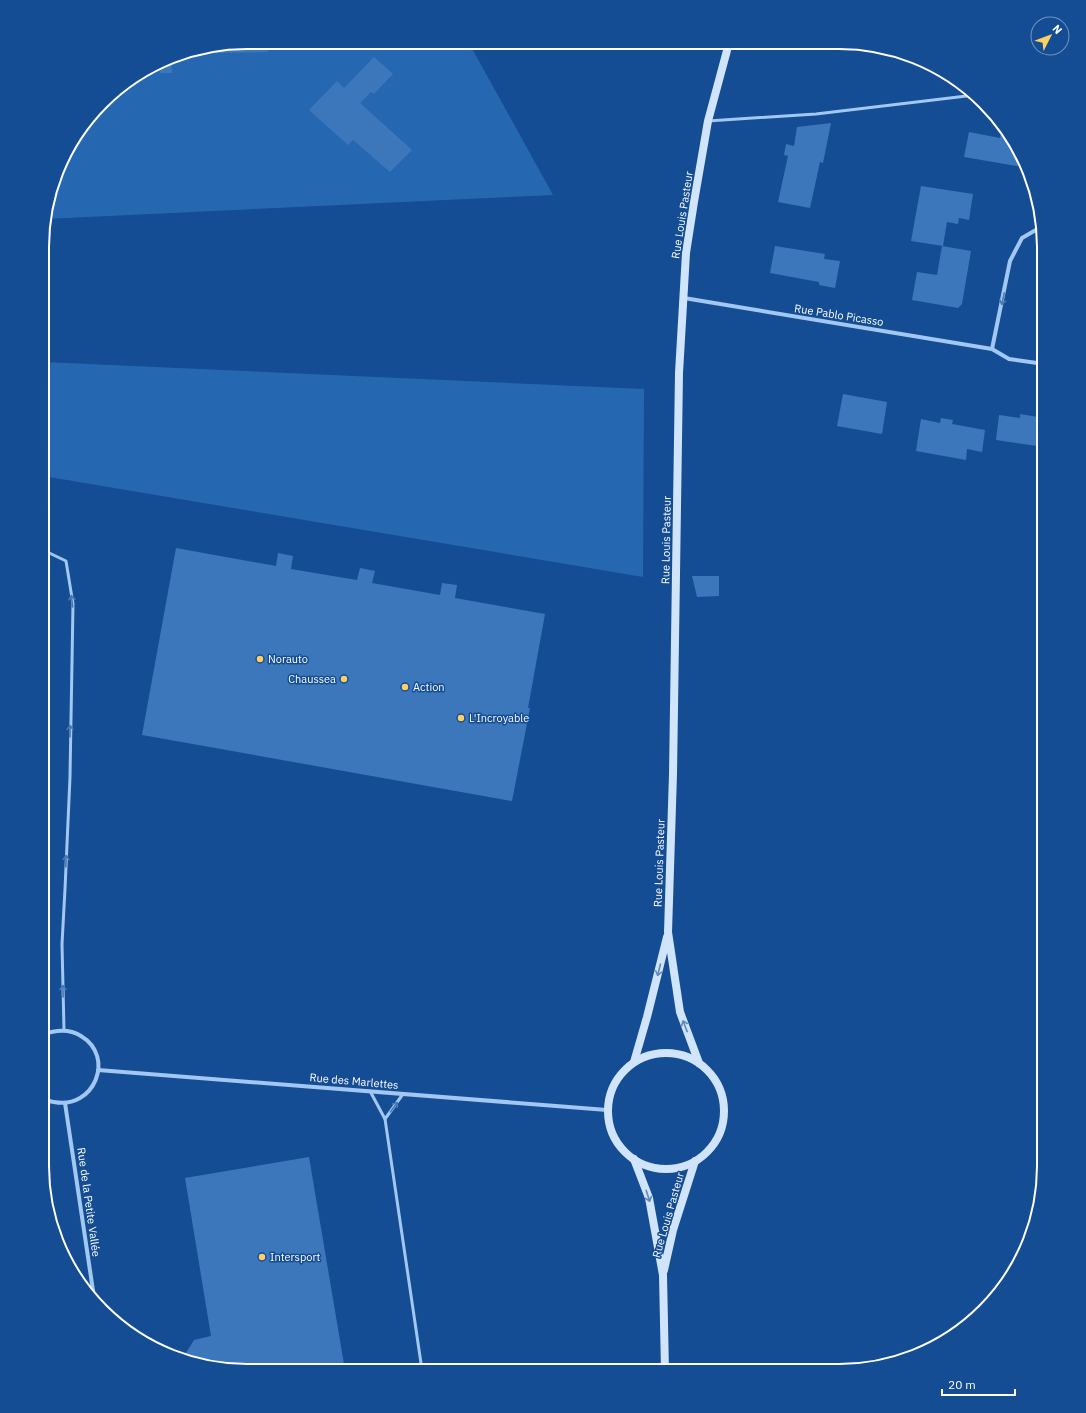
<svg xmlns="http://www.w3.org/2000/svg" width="1086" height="1413" font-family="'IBM Plex Sans',sans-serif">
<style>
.green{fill:#2667b2}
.building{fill:#3d77bb}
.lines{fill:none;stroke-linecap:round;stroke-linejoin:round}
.service{stroke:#a2c7f2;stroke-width:3}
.minor{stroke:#a2c7f2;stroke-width:4}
.secondary{stroke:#d0e4fc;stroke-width:8}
.oneway{stroke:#4678b4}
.oneway2{stroke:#5f89bd}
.poi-dot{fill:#ffcf62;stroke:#144d93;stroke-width:1.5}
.labels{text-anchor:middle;stroke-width:3;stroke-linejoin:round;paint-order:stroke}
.street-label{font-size:11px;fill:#fff;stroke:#144d93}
.poi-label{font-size:11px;fill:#fff;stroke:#144d93;text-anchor:start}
.rim{fill:none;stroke:#fff;stroke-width:2}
</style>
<rect width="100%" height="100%" fill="#144d93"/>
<g class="green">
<path d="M247 42 469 43 553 195 44 219 69 145 112 93 181 53Z"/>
<path d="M44 362 644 389 643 577 43 476Z"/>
</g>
<g class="building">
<path d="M247 42H267L268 52 214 53V47Z"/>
<path d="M374 57 393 74 374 94 371 92 360 103 412 150 390 172 353 140 348 145 309 110 337 81 344 88Z"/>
<path d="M171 58 172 73H160L159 65Z"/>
<path d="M831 123 823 163 820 162 810 208 778 202 788 156 784 155 786 144 794 146 797 127Z"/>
<path d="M1002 125 1023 156 1024 160 1023 167 964 157 969 132 1000 138Z"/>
<path d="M921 186 973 194 969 220 959 218 958 224 947 222 943 246 911 241Z"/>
<path d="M775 246 825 254 824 259 840 261 835 288 819 285V282L770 273Z"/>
<path d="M942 246 971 251 962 304 958 308 912 300 917 272 937 275Z"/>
<path d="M1043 282H1044V323L1036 321Z"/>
<path d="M843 394 887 402 882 434 837 426Z"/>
<path d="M1020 414 1044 418V447L996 440 999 415 1020 418Z"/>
<path d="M941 418 953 420 952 424 985 430 982 452 967 449 966 460 916 451 921 419 940 423Z"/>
<path d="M176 548 276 566 278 553 293 556 291 569 357 580 360 568 375 571 372 583 440 595 442 583 457 585 455 598 545 614 528 708H530L512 801 142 735Z"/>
<path d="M692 576H719V596L697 597Z"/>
<path d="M309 1157 345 1370 220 1369 197 1363 186 1353 194 1340 211 1336 185 1178Z"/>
</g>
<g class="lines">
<g class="service">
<path d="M708 121 816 114 975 95"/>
<path d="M43 550 66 561 73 604 70 777 65 889 62 944 64 1030"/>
<path d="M370 1091 385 1119 422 1370"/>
<path d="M385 1119 403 1094"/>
</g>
<g class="minor">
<path d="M1041 227 1022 238 1010 261 992 349 1009 359 1044 364"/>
<path d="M684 298 992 349"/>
<path d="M98 1070 607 1110"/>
<path d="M42 1098C46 1099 50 1102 54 1102 94 1110 116 1057 81 1036 68 1028 55 1030 42 1035"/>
<path d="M65 1103 95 1304"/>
</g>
<g class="secondary">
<circle cx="666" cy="1111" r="58"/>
<path d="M634 1062 647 1017 667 937"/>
<path d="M699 1063 680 1012 668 932 673 774 679 373 686 253 694 202 708 121 729 43"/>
<path d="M634 1159 649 1198 663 1275 665 1371"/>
<path d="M664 1270 673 1230 695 1161"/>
</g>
</g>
<defs><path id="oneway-shaft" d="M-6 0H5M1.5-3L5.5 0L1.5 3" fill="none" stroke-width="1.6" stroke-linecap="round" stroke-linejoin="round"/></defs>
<g class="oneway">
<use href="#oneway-shaft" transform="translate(1003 299) rotate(102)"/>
<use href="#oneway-shaft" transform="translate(72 601) rotate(-97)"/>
<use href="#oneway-shaft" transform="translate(70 731) rotate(-89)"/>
<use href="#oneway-shaft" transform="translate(66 861) rotate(-88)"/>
<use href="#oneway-shaft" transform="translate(63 991) rotate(-91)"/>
<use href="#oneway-shaft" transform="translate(394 1107) rotate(-54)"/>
</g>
<g class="oneway2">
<use href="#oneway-shaft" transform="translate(659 970) rotate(104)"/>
<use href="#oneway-shaft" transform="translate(685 1026) rotate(-111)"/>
<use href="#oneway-shaft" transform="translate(648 1196) rotate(72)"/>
</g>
<g class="poi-dot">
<circle cx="260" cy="659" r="4"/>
<circle cx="344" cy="679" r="4"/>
<circle cx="405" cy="687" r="4"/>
<circle cx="461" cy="718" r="4"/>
<circle cx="262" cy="1257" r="4"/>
</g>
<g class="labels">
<g class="street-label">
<text transform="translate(682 215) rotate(-81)" y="4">Rue Louis Pasteur</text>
<text transform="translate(839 315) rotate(9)" y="4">Rue Pablo Picasso</text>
<text transform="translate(666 540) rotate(-89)" y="4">Rue Louis Pasteur</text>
<text transform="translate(659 863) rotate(-88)" y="4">Rue Louis Pasteur</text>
<text transform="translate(354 1081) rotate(5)" y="4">Rue des Marlettes</text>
<text transform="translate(89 1202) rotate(82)" y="4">Rue de la Petite Vallée</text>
<text transform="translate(668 1215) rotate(-74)" y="4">Rue Louis Pasteur</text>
</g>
<g class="poi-label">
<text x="268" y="663">Norauto</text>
<text x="336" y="683" text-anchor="end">Chaussea</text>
<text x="413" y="691">Action</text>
<text x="469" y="722">L'Incroyable</text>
<text x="270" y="1261">Intersport</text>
</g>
</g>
<path d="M0 0H1086V1413H0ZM247 49H839A198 198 0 0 1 1037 247V1166A198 198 0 0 1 839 1364H247A198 198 0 0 1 49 1166V247A198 198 0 0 1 247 49Z" fill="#144d93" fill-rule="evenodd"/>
<path class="rim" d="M247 49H839A198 198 0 0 1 1037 247V1166A198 198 0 0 1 839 1364H247A198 198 0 0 1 49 1166V247A198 198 0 0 1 247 49Z"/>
<g transform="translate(1050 36) rotate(48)"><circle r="19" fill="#144d93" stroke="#7294be"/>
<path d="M0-3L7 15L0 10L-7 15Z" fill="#ffcf62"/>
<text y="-6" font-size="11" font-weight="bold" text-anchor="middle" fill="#ffffff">N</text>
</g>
<path d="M942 1389v6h73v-6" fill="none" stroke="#ffffff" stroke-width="2"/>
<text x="948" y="1389" font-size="12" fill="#ffffff" stroke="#144d93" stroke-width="3" paint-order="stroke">20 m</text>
</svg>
